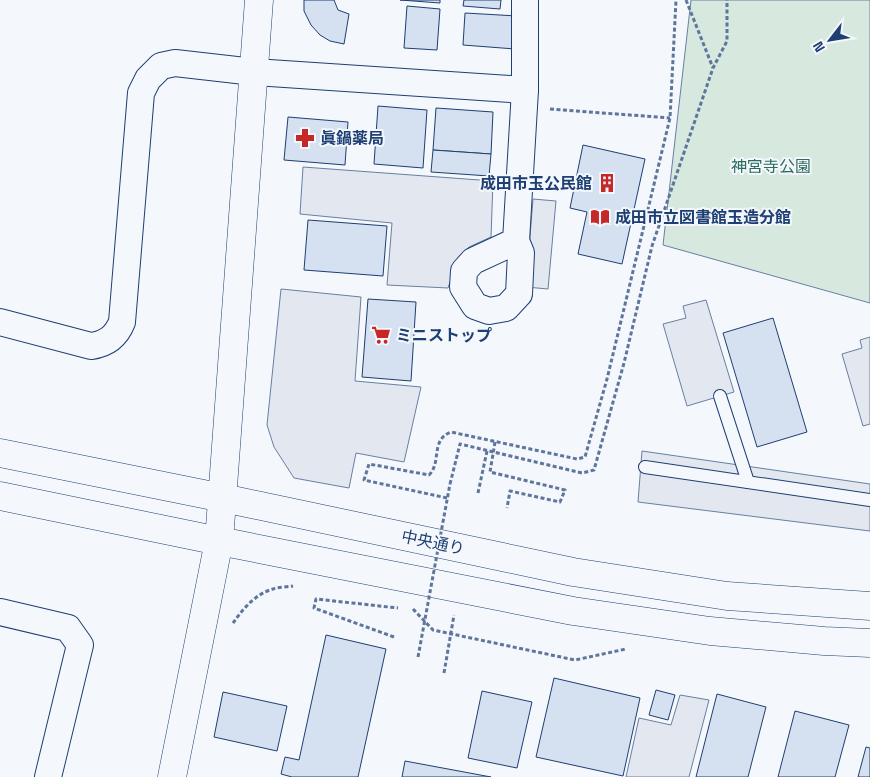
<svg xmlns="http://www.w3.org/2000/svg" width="870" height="777" font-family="'Space Grotesk','Noto Sans JP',sans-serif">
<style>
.green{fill:#d7e8df;stroke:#687fa3}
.parking{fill:#e3e8f0;stroke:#687fa3}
.building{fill:#d5e0f0;stroke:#1d3f73}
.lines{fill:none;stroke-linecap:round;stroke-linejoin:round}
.lane-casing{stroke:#1d3f73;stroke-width:14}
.street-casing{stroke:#1d3f73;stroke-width:28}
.secondary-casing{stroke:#1d3f73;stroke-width:29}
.path{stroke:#5e769c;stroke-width:3;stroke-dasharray:4 2.5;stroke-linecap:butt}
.lane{stroke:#f4f7fb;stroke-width:12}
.street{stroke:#f4f7fb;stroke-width:26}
.secondary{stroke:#f4f7fb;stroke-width:28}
.path-bridge{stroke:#5e769c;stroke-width:3;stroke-dasharray:4 2.5;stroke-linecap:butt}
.labels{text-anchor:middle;stroke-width:4;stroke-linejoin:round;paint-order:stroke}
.poi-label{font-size:16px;font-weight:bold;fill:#1d3f73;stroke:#f4f7fb;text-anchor:start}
.park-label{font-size:16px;fill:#2c6c60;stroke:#f4f7fb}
.street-label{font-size:16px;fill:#1d3f73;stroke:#f4f7fb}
</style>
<rect width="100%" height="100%" fill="#f4f7fb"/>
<path class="green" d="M691 0H870V303L663 245Z"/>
<g class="parking">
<path d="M303 167 493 181 491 237 469 247 458 258 448 288 387 285 392 223 300 214Z"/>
<path d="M533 199 556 201 548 289 526 287Z"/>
<path d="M281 289 361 297 355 381 421 387 404 462 356 453 349 488 294 478 274 447 267 425Z"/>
<path d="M706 300 734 392 687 406 663 324 686 318 683 306Z"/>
<path d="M870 337V424L863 426 842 354 862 348 860 340Z"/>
<path d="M642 451 870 484V531L638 502Z"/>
<path d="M680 695 709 700 689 777H626L639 718 671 725Z"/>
</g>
<g class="building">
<path d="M304 0H334L338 10 349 14 344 44 330 41 320 35 311 25 304 11Z"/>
<path d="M400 0H440V3Z"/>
<path d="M464 0H501L500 9 463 6Z"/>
<path d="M407 6 440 9 437 50 404 48Z"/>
<path d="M465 13 517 16 515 49 463 45Z"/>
<path d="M378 106 427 110 423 168 374 164Z"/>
<path d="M436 108 493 112 491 154 433 150Z"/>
<path d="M288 117 348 122 345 165 284 160Z"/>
<path d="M583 145 645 159 622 264 578 254 587 212 570 208Z"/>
<path d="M433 150 491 154 489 176 431 172Z"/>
<path d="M308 220 387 226 383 276 304 270Z"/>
<path d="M368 299 416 302 411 381 362 377Z"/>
<path d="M773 318 807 432 757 447 723 333Z"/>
<path d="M326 635 386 649 358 777H292L281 774 285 757 299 760Z"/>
<path d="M554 678 640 698 623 776 536 757Z"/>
<path d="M656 690 675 695 668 720 649 715Z"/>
<path d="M482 691 532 702 517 768 468 758Z"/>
<path d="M223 692 287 706 277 751 214 737Z"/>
<path d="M717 694 766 707 748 777H696Z"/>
<path d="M795 711 849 725 835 777H778Z"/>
<path d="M866 747 870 748V777H858Z"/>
<path d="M405 761 491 777H402Z"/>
</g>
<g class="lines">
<g class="lane-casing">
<g id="lane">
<path d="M720 396 748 482"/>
<path d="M645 467 870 500"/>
</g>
</g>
<g class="street-casing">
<g id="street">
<path d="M516 241 473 261 464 271 463 287 475 306 489 311 506 308 519 294 521 253 516 241 525 90V0"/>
<path d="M0 322 91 346C106 344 116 337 122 322L141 93 148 79 161 66 175 63 254 72 525 90"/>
<path d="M0 612 68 628 80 645 48 777"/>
</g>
</g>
<g class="secondary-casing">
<g id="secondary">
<path d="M0 453 223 498 573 572 727 596 870 606"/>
<path d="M0 496 219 541 573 611 710 631 824 641 870 643"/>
<path d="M172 777 219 541 259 0"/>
</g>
</g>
<g class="path">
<path d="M686 0 713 68"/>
<path d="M550 109 670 118"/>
<path d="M495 442 490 472 565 490 560 502 510 491 507 508"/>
<path d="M450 484 460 444 582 473 594 470 624 363 652 246 713 68 727 41V0"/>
<path d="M478 493 487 451"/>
<path d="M447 498 364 480 369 464 429 475C442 462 430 440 451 432L577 459 585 457 607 379 670 118 676 0"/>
<path d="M413 609 433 630 575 660 626 649"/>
<path d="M233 623C243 609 255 594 273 589 279 587 287 587 293 586"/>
<path d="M394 637 314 608 316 599 398 608"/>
<path d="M444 673 454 615"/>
</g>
<use href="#lane" class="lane"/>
<use href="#street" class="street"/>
<use href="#secondary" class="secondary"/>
<path class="path-bridge" d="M418 657 450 484"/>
</g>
<defs>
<g id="pharmacy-bare" transform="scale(1.5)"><path d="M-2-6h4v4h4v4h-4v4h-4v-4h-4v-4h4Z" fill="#c62828" stroke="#f4f7fb" stroke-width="2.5" paint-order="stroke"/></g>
<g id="building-bare" transform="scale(1.5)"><path d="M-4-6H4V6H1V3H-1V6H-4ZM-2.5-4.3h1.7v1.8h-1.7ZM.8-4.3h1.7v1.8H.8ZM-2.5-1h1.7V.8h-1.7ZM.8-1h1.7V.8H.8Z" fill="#c62828" stroke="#f4f7fb" stroke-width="2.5" paint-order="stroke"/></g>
<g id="library-bare" transform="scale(1.5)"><path d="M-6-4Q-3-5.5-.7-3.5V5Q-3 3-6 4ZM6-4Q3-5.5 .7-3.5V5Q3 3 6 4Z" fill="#c62828" stroke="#f4f7fb" stroke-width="2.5" paint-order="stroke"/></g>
<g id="supermarket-bare" transform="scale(1.5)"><path d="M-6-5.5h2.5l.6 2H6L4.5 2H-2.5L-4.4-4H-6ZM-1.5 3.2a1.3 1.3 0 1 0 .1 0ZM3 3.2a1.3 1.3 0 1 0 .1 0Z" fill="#c62828" stroke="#f4f7fb" stroke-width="2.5" paint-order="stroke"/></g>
</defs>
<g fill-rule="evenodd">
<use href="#pharmacy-bare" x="305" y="138"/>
<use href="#building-bare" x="607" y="183"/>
<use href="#library-bare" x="600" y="217"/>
<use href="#supermarket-bare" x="381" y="335"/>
</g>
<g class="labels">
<g class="poi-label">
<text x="320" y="144">眞鍋薬局</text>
<text x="592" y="189" text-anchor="end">成田市玉公民館</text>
<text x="615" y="223">成田市立図書館玉造分館</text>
<text x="396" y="341">ミニストップ</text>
</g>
<g class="park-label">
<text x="771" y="172">神宮寺公園</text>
</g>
<g class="street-label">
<text transform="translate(433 542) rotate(12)" y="6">中央通り</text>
</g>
</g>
<g transform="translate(830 40) rotate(239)" stroke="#f4f7fb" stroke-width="4" paint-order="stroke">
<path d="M0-4L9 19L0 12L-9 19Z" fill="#1d3f73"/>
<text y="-8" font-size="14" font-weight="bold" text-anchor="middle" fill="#1d3f73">N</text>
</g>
</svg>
